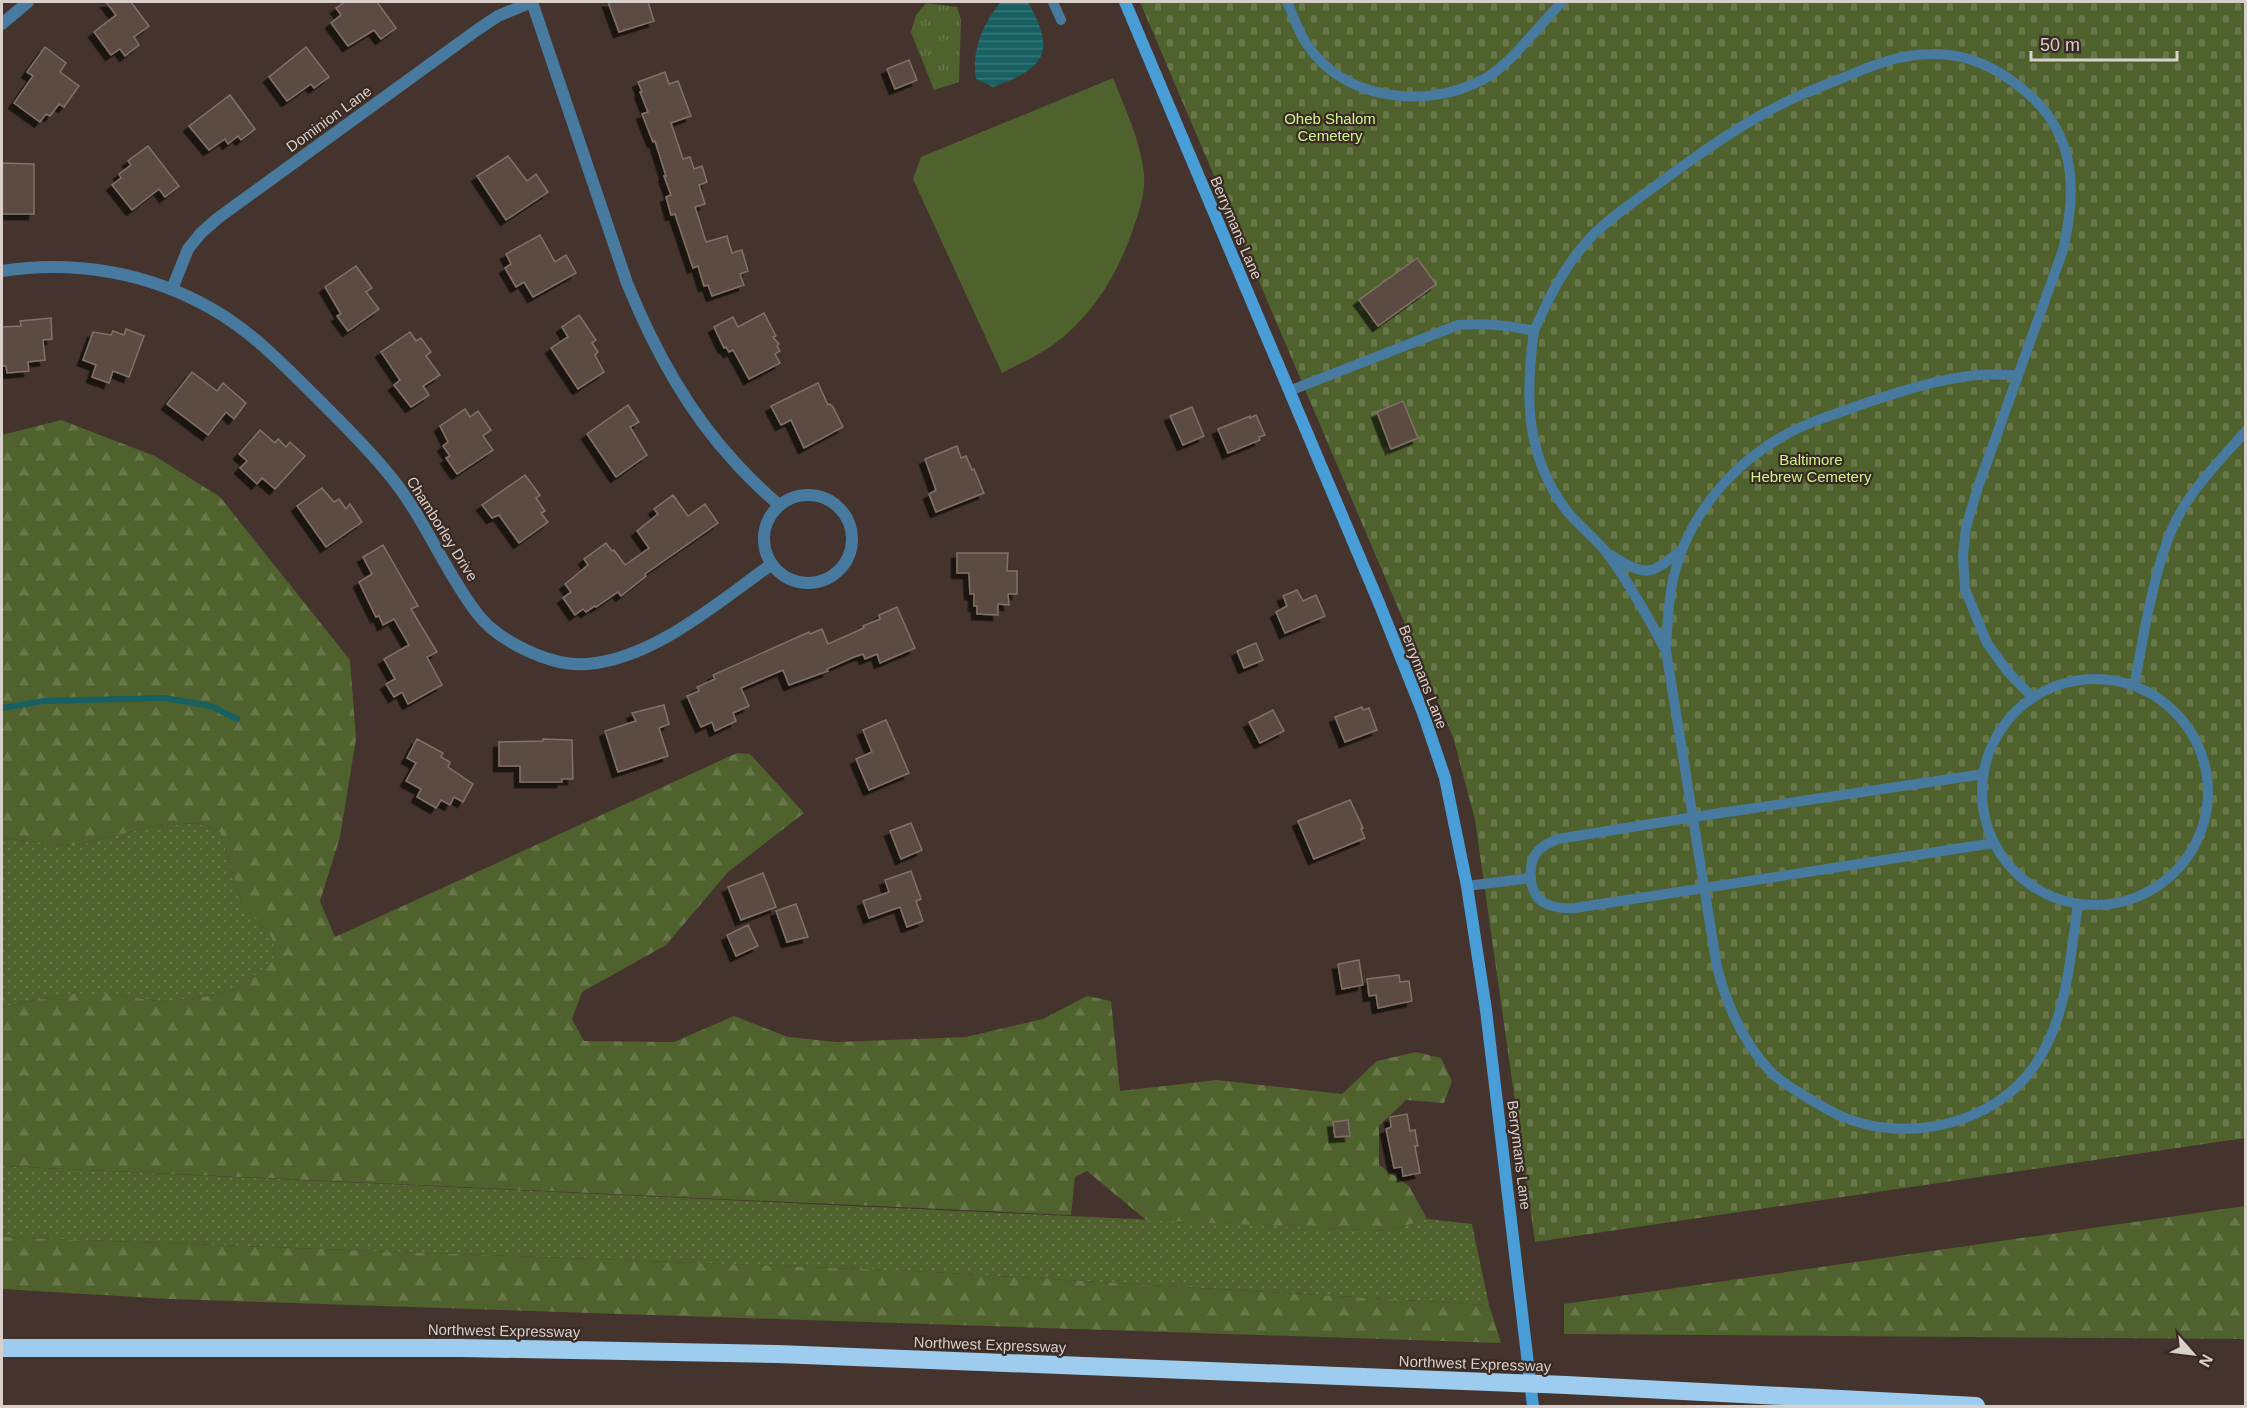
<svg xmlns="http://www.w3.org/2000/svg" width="2247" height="1408" font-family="Helvetica,sans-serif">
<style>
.grass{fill:url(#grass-dots)}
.forest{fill:url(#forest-firs)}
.cemetery{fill:url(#cemetery-stones)}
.park{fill:url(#park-tufts)}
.garden{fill:#4f622d}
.water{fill:url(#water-rules)}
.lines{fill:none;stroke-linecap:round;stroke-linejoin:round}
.stream{stroke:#186062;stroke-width:6}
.building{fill:#5b4c42;stroke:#817166;stroke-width:1.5;filter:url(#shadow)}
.lane{stroke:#477a9e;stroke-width:10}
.street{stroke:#477a9e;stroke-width:12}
.secondary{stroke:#499ed7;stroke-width:12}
.highway{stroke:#9eccef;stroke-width:18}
.labels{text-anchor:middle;stroke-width:4.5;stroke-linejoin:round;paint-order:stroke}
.street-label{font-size:15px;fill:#d9cfcb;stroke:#392a23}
.park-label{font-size:15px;fill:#cdf688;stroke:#392a23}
</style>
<defs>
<pattern id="grass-dots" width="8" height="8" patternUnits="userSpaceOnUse" patternTransform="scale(1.5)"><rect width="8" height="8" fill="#4f622d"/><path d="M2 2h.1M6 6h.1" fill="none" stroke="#68774a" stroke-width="1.8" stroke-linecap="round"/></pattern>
<pattern id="forest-firs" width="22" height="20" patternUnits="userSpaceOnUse" patternTransform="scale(1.5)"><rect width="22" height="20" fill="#4f622d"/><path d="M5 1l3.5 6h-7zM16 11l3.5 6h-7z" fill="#68774a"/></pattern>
<pattern id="cemetery-stones" width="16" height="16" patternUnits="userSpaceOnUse" patternTransform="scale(1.5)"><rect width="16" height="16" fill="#4f622d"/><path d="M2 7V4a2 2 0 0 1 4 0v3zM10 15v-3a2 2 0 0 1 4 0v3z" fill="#68774a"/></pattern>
<pattern id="park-tufts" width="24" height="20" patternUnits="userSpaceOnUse" patternTransform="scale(1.5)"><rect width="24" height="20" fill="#4f622d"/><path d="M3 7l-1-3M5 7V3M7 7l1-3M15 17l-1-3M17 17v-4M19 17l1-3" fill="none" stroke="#68774a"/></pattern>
<pattern id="water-rules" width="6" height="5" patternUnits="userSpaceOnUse" patternTransform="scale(1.5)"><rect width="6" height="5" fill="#186062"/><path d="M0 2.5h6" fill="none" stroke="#397677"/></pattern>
<filter id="shadow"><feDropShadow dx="-5.5" dy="5.5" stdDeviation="0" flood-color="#0009"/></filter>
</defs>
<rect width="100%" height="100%" fill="#44342d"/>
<g class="grass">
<path d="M197 823 220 832 242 904 270 935 275 946 274 959 242 987 204 997 164 1002 110 994H70L2 1007V838L73 846 155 826Z"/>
<path d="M2 1166 1388 1231 1427 1219 1472 1224 1489 1305 914 1271 2 1237Z"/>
</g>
<g class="forest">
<path d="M61 420 155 456 220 497 350 660 356 739 340 837 320 901 335 937 737 753 750 754 804 813 728 872 666 945 582 992 572 1019 584 1041 674 1042 734 1016 788 1037 837 1042 966 1037 1043 1019 1087 996 1111 1001 1120 1091 1217 1080 1342 1094 1377 1061 1416 1052 1441 1058 1452 1081 1444 1103 1406 1100 1379 1126V1165L1409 1186 1427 1219 1388 1231 1146 1220 1087 1171 1075 1177 1071 1215 2 1166V1007L70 994H110L164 1002 204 997 242 987 273 959 275 946 270 935 242 904 220 832 197 823 155 826 73 846 2 838V435Z"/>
<path d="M2245 1206V1339L1564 1334V1304Z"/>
<path d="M2 1237 914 1271 1489 1305 1501 1343 169 1299 2 1289Z"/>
</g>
<path class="cemetery" d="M1140 2H2245V1138L1535 1242 1475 820 1453 737Z"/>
<path class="park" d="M926 3 957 7 961 20 959 82 934 90 911 32 916 15Z"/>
<path class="garden" d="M1113 78C1125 108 1140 140 1144 173 1146 194 1138 215 1131 235 1115 279 1089 320 1050 347 1035 357 1017 365 1002 373L913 179 921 157Z"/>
<path class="water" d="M1001 2H1028C1056 52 1046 68 993 87L976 79C971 51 983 23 1001 2Z"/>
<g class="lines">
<path class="stream" d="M2 708 43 701 165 698 211 706 237 719"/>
</g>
<g class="building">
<path d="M106 2H131L149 26 134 37 139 45 125 56 120 49 111 55 94 32 116 15Z"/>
<path d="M345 2H377L396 28 381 39 374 30 348 46 331 23 341 15 336 8Z"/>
<path d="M608 2H648L654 21 619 32Z"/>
<path d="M45 47 66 63 60 72 79 86 64 107 59 104 50 116 46 114 40 122 14 103 33 76 27 72Z"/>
<path d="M306 47 329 77 314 88 311 84 287 101 269 77Z"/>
<path d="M909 60 917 80 895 89 887 69Z"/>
<path d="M665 72 669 84 678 81 691 116 671 123 683 159 690 157 694 169 702 166 707 182 699 185 705 204 695 207 706 242 727 236 732 253 742 250 748 271 740 274 744 285 712 296 708 285 704 286 698 266 693 268 675 214 671 215 666 197 671 195 664 176H666L655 141 653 142 642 114 648 112 640 92H642L638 82Z"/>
<path d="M230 95 255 129 241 140 238 136 228 144 225 139 209 150 189 126Z"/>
<path d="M148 146 179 186 165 197 159 189 132 210 112 185 121 178 119 174 131 165 128 161Z"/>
<path d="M508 156 527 181 536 174 548 192 506 220 477 176Z"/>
<path d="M2 163 34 164V214H2Z"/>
<path d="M540 235 555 262 566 255 576 273 533 297 524 282 516 287 505 268 511 264 506 254Z"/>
<path d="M1417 258 1436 284 1378 326 1359 300Z"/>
<path d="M356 266 372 288 366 292 379 309 348 331 337 316 341 314 325 287Z"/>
<path d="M764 313 776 336 773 337 779 344 777 346 780 351 775 354 780 363 749 379 733 350 729 352 726 347 724 348 714 327 733 317 738 327Z"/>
<path d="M579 315 596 340 592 343 598 352 595 355 604 372 578 389 551 348 568 337 562 327Z"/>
<path d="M51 318 52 339 43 340 45 360 28 362 29 371 7 373 6 366H2V327L21 326 20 321Z"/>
<path d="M126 329 144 336 129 377 113 371 109 383 92 377 96 365 83 360 93 332 111 335 113 331 124 335Z"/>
<path d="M410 332 416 341 421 338 431 352 426 356 440 375 423 386 429 395 411 407 394 385 400 380 381 352Z"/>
<path d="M192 372 217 391 223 383 246 403 234 419 226 412 208 435 167 404Z"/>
<path d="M818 383 828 405 830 404 833 407 843 427 804 448 791 420 781 425 771 406Z"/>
<path d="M1403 401 1418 438 1391 449 1377 412Z"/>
<path d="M628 405 639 422 630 427 647 455 616 477 587 434Z"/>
<path d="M1192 407 1204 436 1183 445 1170 416Z"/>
<path d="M465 409 470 417 478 411 491 430 483 436 493 450 457 474 446 458 450 456 443 446 448 442 440 426Z"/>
<path d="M1256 415 1265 435 1259 437 1260 440 1228 453 1218 429 1250 416V418Z"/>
<path d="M260 430 275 443 278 439 286 447 290 442 305 456 275 489 262 478 257 484 240 468 247 461 239 454Z"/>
<path d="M957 446 961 458 966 456 972 470 974 469 984 493 936 512 929 494 936 490 925 459Z"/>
<path d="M525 475 540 495 536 498 545 511 541 513 548 522 519 543 499 515 492 518 482 505Z"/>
<path d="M322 488 334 502 339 499 346 509 350 504 362 522 326 547 297 506Z"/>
<path d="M673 495 688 516 705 504 718 523 645 574 646 576 621 596 618 592 596 607 595 606 586 612 583 609 575 615 563 598 571 592 565 584 588 565 584 559 606 543 612 551 614 550 625 565 649 548 637 531 658 514 654 509Z"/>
<path d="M383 545 418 606 411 609 437 652 427 657 442 685 408 704 402 692 394 697 386 684 395 679 384 659 409 645 394 619 383 625 379 616 376 617 359 582 372 574 363 557Z"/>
<path d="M957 553H1008L1007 571H1017V594H1008L1009 605 998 604V615L977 614V606H974V594H970L969 573H957Z"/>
<path d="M1297 590 1303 601 1316 595 1325 616 1285 633 1276 612 1287 606 1283 596Z"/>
<path d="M897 607 915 648 880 663 877 654 865 659 863 654 854 657 827 669 828 671 789 685 783 670 741 688 749 706 733 713 736 721 715 731 712 722 701 727 687 696 699 691 697 687 715 679 713 675 809 632 810 634 822 629 828 644 864 628 863 626 880 619 879 615Z"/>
<path d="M1256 643 1263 660 1244 668 1237 651Z"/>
<path d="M664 705 669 724 659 728 668 756 618 772 605 731 636 721 632 713Z"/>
<path d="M1362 707 1363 710 1369 708 1377 730 1345 742 1335 717Z"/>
<path d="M1273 710 1284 731 1260 743 1249 722Z"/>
<path d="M886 720 909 773 869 790 856 759 872 752 863 730Z"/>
<path d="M417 739 443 753 441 757 450 762 448 767 473 784 463 802 454 797 450 805 441 800 436 808 417 797 421 789 406 781 416 763 407 758Z"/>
<path d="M543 739 572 740 573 779H562V782H520V766H499V742L543 741Z"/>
<path d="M1350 800 1363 828 1361 829 1365 838 1314 859 1298 821Z"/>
<path d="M911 823 922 850 901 859 890 831Z"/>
<path d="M911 871 921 899 916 901 923 921 907 927 900 907 869 918 863 901 889 892 885 880Z"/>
<path d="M763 873 776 907 741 920 728 887Z"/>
<path d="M796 904 808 937 787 942 776 911Z"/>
<path d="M748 925 758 946 736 956 727 935Z"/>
<path d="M1359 960 1363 985 1342 989 1338 964Z"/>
<path d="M1399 975 1400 982 1409 981 1412 1001 1378 1008 1376 995 1369 996 1367 979Z"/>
<path d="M1407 1114 1410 1131 1415 1130 1418 1146H1415L1420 1173 1403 1176 1402 1167 1394 1168 1386 1129 1391 1127 1390 1117Z"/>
<path d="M1348 1120 1350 1136 1335 1137 1333 1122Z"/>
</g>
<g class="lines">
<g class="lane">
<path d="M1053 2 1061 20"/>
<path d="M1287 2C1293 15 1298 31 1306 43 1343 101 1427 110 1484 79 1508 67 1542 22 1562 2"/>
<path d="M1534 331C1525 397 1525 454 1566 510 1578 525 1595 538 1607 553 1630 584 1648 617 1666 651L1717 967C1727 1006 1743 1042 1770 1071 1779 1081 1792 1088 1803 1095 1816 1103 1829 1111 1843 1117 1908 1144 1995 1124 2035 1065 2067 1019 2070 958 2078 904"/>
<path d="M1289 391 1458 325C1485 323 1508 325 1534 331 1549 297 1565 265 1590 238 1608 219 1632 203 1654 187 1688 162 1725 135 1763 114 1789 99 1817 88 1845 77 1873 65 1901 54 1932 54 1971 53 2006 73 2033 98 2077 141 2076 194 2063 250L1978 487 1966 527 1963 556 1965 589 1987 643 2008 672 2033 698"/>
<path d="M1609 554C1647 577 1650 577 1683 548"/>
<path d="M1666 651C1667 627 1668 603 1673 579 1690 507 1743 451 1810 423 1825 417 1842 412 1857 406 1895 393 1937 379 1977 375 1990 374 2004 375 2018 375"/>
<circle cx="2095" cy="792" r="113"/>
<path d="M2134 686C2144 635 2155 557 2180 513 2197 483 2223 457 2246 431"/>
<path d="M1984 774 1694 817 1558 839C1551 842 1544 844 1538 851 1527 864 1528 892 1543 902 1553 908 1563 909 1575 908L1994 843"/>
<path d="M1467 886 1531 878"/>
</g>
<g class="street">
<path d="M532 2 627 283C653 347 686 409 733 460 747 476 763 491 779 505"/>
<path d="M2 24 28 2"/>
<path d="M2 271C74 260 148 272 212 309 251 331 283 364 315 396 341 422 368 448 391 477 425 519 444 570 476 612 497 641 551 667 587 664 654 659 718 602 772 564"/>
<path d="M172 289 188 249 201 233 218 218 477 30 498 16 532 2"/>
<circle cx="808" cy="539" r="44"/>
</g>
<path class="secondary" d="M1125 2 1379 603 1423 713 1445 778 1467 886 1486 1010 1533 1406"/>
<path class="highway" d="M2 1348H462L778 1354 1566 1385 1976 1406"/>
</g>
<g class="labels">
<g class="street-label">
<text transform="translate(329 119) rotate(-36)" y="5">Dominion Lane</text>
<text transform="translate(1236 228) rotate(67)" y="5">Berrymans Lane</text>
<text transform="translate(442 529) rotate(58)" y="5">Chamborley Drive</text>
<text transform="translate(1423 677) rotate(69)" y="5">Berrymans Lane</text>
<text transform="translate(1519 1155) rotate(83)" y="5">Berrymans Lane</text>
<text transform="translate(504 1331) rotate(1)" y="5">Northwest Expressway</text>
<text transform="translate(990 1345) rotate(2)" y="5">Northwest Expressway</text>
<text transform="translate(1475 1364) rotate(2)" y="5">Northwest Expressway</text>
</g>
<g class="park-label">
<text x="1330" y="124">Oheb Shalom<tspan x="1330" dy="17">Cemetery</tspan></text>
<text x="1811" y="465">Baltimore<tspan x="1811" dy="17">Hebrew Cemetery</tspan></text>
</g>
</g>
<rect width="2247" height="1408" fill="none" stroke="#d9cfcb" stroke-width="6"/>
<g transform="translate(2193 1354) rotate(118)" stroke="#392a23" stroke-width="4.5" paint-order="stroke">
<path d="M0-4.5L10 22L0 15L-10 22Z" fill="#d9cfcb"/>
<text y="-9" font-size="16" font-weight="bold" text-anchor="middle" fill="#d9cfcb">N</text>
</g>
<path d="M2031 51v9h146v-9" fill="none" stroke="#d9cfcb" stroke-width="3"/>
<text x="2040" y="51" font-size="18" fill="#d9cfcb" stroke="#392a23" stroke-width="4.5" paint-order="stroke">50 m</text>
</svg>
